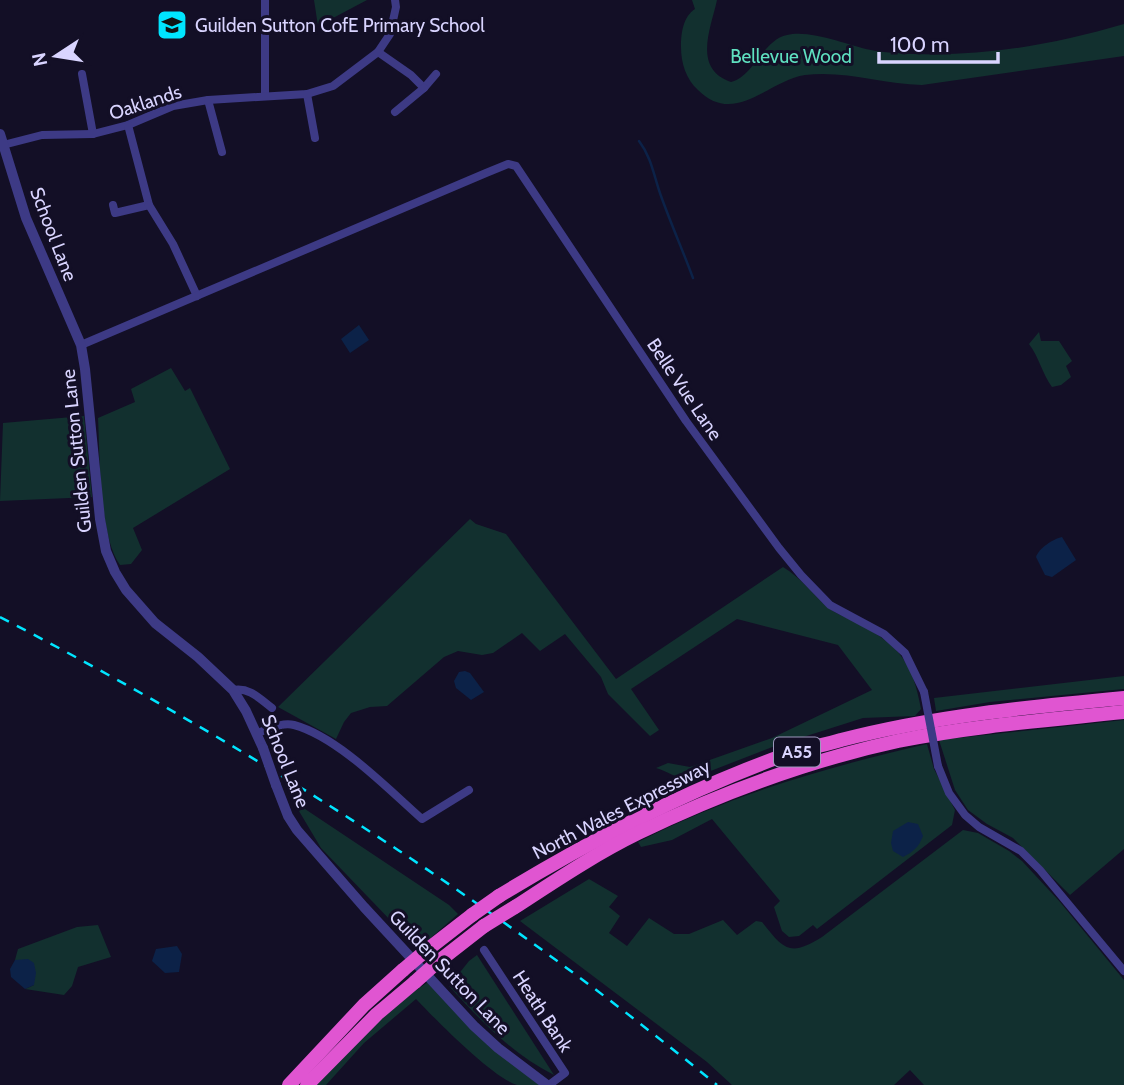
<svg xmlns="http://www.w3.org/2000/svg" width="1124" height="1085" font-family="Cabin,sans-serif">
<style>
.green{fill:#12302f}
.water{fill:#0c2248}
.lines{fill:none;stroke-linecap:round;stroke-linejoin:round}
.stream{stroke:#0c2248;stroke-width:2.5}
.minor{stroke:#3d3a85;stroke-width:8}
.tertiary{stroke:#3d3a85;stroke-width:10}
.trunk{stroke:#e055d1;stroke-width:14}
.rail{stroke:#00e5ff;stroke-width:2.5;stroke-dasharray:10 9;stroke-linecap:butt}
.minor-bridge{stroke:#3d3a85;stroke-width:8}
.tertiary-bridge{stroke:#3d3a85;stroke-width:10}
.trunk-bridge{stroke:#e055d1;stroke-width:14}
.labels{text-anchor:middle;stroke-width:6;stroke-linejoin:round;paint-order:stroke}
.shield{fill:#130f26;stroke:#9e99be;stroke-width:2}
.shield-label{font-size:18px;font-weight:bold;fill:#d9d4ff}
.poi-label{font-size:19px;fill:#d9d4ff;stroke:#130f26;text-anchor:start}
.park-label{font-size:19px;fill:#5fe0c0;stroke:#130f26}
.street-label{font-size:19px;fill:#d9d4ff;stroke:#130f26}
</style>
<rect width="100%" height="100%" fill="#130f26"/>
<g class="green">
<path d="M314 0H367L318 26Z"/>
<path d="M692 0H717C711 28 692 69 731 82 754 76 763 40 787 35 810 29 847 45 871 50 884 53 899 53 913 54 985 57 1055 44 1124 24V56L922 85C883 84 844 70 805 75 769 80 735 127 698 90 686 79 681 63 681 47 681 33 683 17 695 9Z"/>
<path d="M1039 332 1041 341H1059L1072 361 1066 366 1071 377 1061 385 1052 387C1042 373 1039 357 1029 344Z"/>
<path d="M171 368 185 391 190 388 230 469 133 528 142 550 131 564 120 565C99 536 100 456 98 418L135 402 131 389Z"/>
<path d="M84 416 92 497 0 501 3 423Z"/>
<path d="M470 519 476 524 506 534 616 679 783 567C801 578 812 593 827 607 836 614 850 619 861 625 900 646 913 664 921 709L915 716 863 718 775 746 690 779C675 778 669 772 656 768L668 763 690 767 772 738 872 690 838 645 737 619 631 689 659 730 650 736 608 694 601 677 565 634 540 651 522 633 493 653 482 655 458 651 444 657 387 706 370 707 351 713 344 722 336 739 278 707Z"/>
<path d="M1124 676V689L990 702 936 711 934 698Z"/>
<path d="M1124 720V849L1070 895 1013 838 987 824 968 810 955 790 939 740Z"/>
<path d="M927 744 934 769 955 810 952 825 817 929 813 925 799 936 789 937 782 931 774 907 780 901 712 819 672 840 641 847 638 842C733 794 824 768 927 744Z"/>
<path d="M293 801 449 905 458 914 418 949 321 848Z"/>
<path d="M963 830 978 833 1009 851 1022 861 1060 902 1124 980V1085H924L910 1070 894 1085H732L707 1062 520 921 589 879 618 896 609 907 620 916 609 933 627 946 649 918 674 934H689L723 920 737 935 756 921 762 922C784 950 790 957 822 937Z"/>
<path d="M98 925 111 957 78 967 72 986 64 995 25 989 34 985 15 960 18 949 77 927Z"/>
<path d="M477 955 554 1075C512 1054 481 1021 449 986L469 961Z"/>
<path d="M428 982 476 1034 539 1085C533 1085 523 1085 517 1085 493 1078 435 1019 416 999L364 1043 326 1085H314C349 1048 386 1010 428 982Z"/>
</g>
<g class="water">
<path d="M359 325 369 340 350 353 341 339Z"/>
<path d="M1062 537 1076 560 1052 577 1045 575 1036 557C1039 548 1053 539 1062 537Z"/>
<path d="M465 671 470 673 484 692 471 700 456 688 454 681 459 672Z"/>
<path d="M908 822 918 824 923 836C919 847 913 852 903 857L893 851 891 843 893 831Z"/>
<path d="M177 946 182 954 179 972 165 973 152 961 156 949Z"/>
<path d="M28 959 34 963 36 973 34 985 25 989 11 977 10 969 15 960Z"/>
</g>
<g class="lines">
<path class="stream" d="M639 141C652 158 654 177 661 196 671 224 683 251 693 278"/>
<g class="minor">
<path d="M265 0V96"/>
<path d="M378 52 411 75 424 88 436 74"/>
<path d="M82 74 93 134"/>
<path d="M307 94 315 138"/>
<path d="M208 100 222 152"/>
<path d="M395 112 424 88"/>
<path d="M3 145 42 135 93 134 128 125 173 106 208 100 307 94 333 86 378 52 390 34 396 7 395 0"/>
<path d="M113 205 115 213 149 205 128 125"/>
<path d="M149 205 173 244 197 296"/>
<path d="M81 345 486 173 508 164 516 166 686 421 779 548 801 575 830 605 884 634 905 653 924 692"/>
<path d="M233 690C249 687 259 698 272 708"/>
<path d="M257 733C269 729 282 722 294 725 338 737 388 789 422 819L469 790"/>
<path d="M938 766 949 793 965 815 979 827 1021 851 1040 870 1124 971"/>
<path d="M484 950 565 1073 549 1085"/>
</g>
<g class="tertiary">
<path d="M0 134 26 218 81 345 85 369 100 519 106 551 115 572 126 590 155 623 198 657 233 690 246 711 263 748"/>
<path d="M276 785 288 816 297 830 364 907 474 1026 498 1048 547 1085"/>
</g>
<g class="trunk">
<path d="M499 896C589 841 681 793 779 757 799 749 821 746 841 740 934 716 1028 707 1124 698"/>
<path d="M515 907C555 881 595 854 638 833 719 794 810 760 898 741 972 726 1049 720 1124 712"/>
<path d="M423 953 472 915"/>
<path d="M434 965 484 926"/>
<path d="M289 1085 364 1005 403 970"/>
<path d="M307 1085 377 1014 415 982"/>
</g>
<path class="rail" d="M0 617C255 749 495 903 717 1085"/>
<path class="minor-bridge" d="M924 692 938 766"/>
<path class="tertiary-bridge" d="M263 748 276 785"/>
<g class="trunk-bridge">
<path d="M472 915 499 896"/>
<path d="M484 926 515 907"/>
<path d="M403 970 423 953"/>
<path d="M415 982 434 965"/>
</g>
</g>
<defs>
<g id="school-square" transform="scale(1.575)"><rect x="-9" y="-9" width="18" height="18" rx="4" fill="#00e5ff" stroke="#130f26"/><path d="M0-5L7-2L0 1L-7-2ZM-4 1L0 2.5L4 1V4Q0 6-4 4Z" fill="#111"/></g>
</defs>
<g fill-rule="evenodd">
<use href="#school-square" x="172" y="25"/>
</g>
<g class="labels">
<rect class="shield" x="774" y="737.5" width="46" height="29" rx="5"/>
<g class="shield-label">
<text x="797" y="758">A55</text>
</g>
<g class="poi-label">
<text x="195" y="32">Guilden Sutton CofE Primary School</text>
</g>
<g class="park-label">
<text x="791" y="63">Bellevue Wood</text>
</g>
<g class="street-label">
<text transform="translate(145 102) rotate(-18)" y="7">Oaklands</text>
<text transform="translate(54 234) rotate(69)" y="7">School Lane</text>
<text transform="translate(685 389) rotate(56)" y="7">Belle Vue Lane</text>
<text transform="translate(76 451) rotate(-96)" y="7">Guilden Sutton Lane</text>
<text transform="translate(286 761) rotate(68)" y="7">School Lane</text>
<text transform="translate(621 809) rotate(-27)" y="7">North Wales Expressway</text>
<text transform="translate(450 972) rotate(46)" y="7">Guilden Sutton Lane</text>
<text transform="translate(543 1011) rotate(57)" y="7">Heath Bank</text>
</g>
</g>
<g transform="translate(56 56) rotate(258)" stroke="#130f26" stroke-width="5" paint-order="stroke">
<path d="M0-5L12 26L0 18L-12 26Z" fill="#d9d4ff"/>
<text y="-10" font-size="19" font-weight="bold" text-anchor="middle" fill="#d9d4ff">N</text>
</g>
<path d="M879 52v10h119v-10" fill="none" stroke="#d9d4ff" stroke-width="3.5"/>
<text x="890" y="52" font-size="21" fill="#d9d4ff" stroke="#130f26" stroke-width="5" paint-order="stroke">100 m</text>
</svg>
